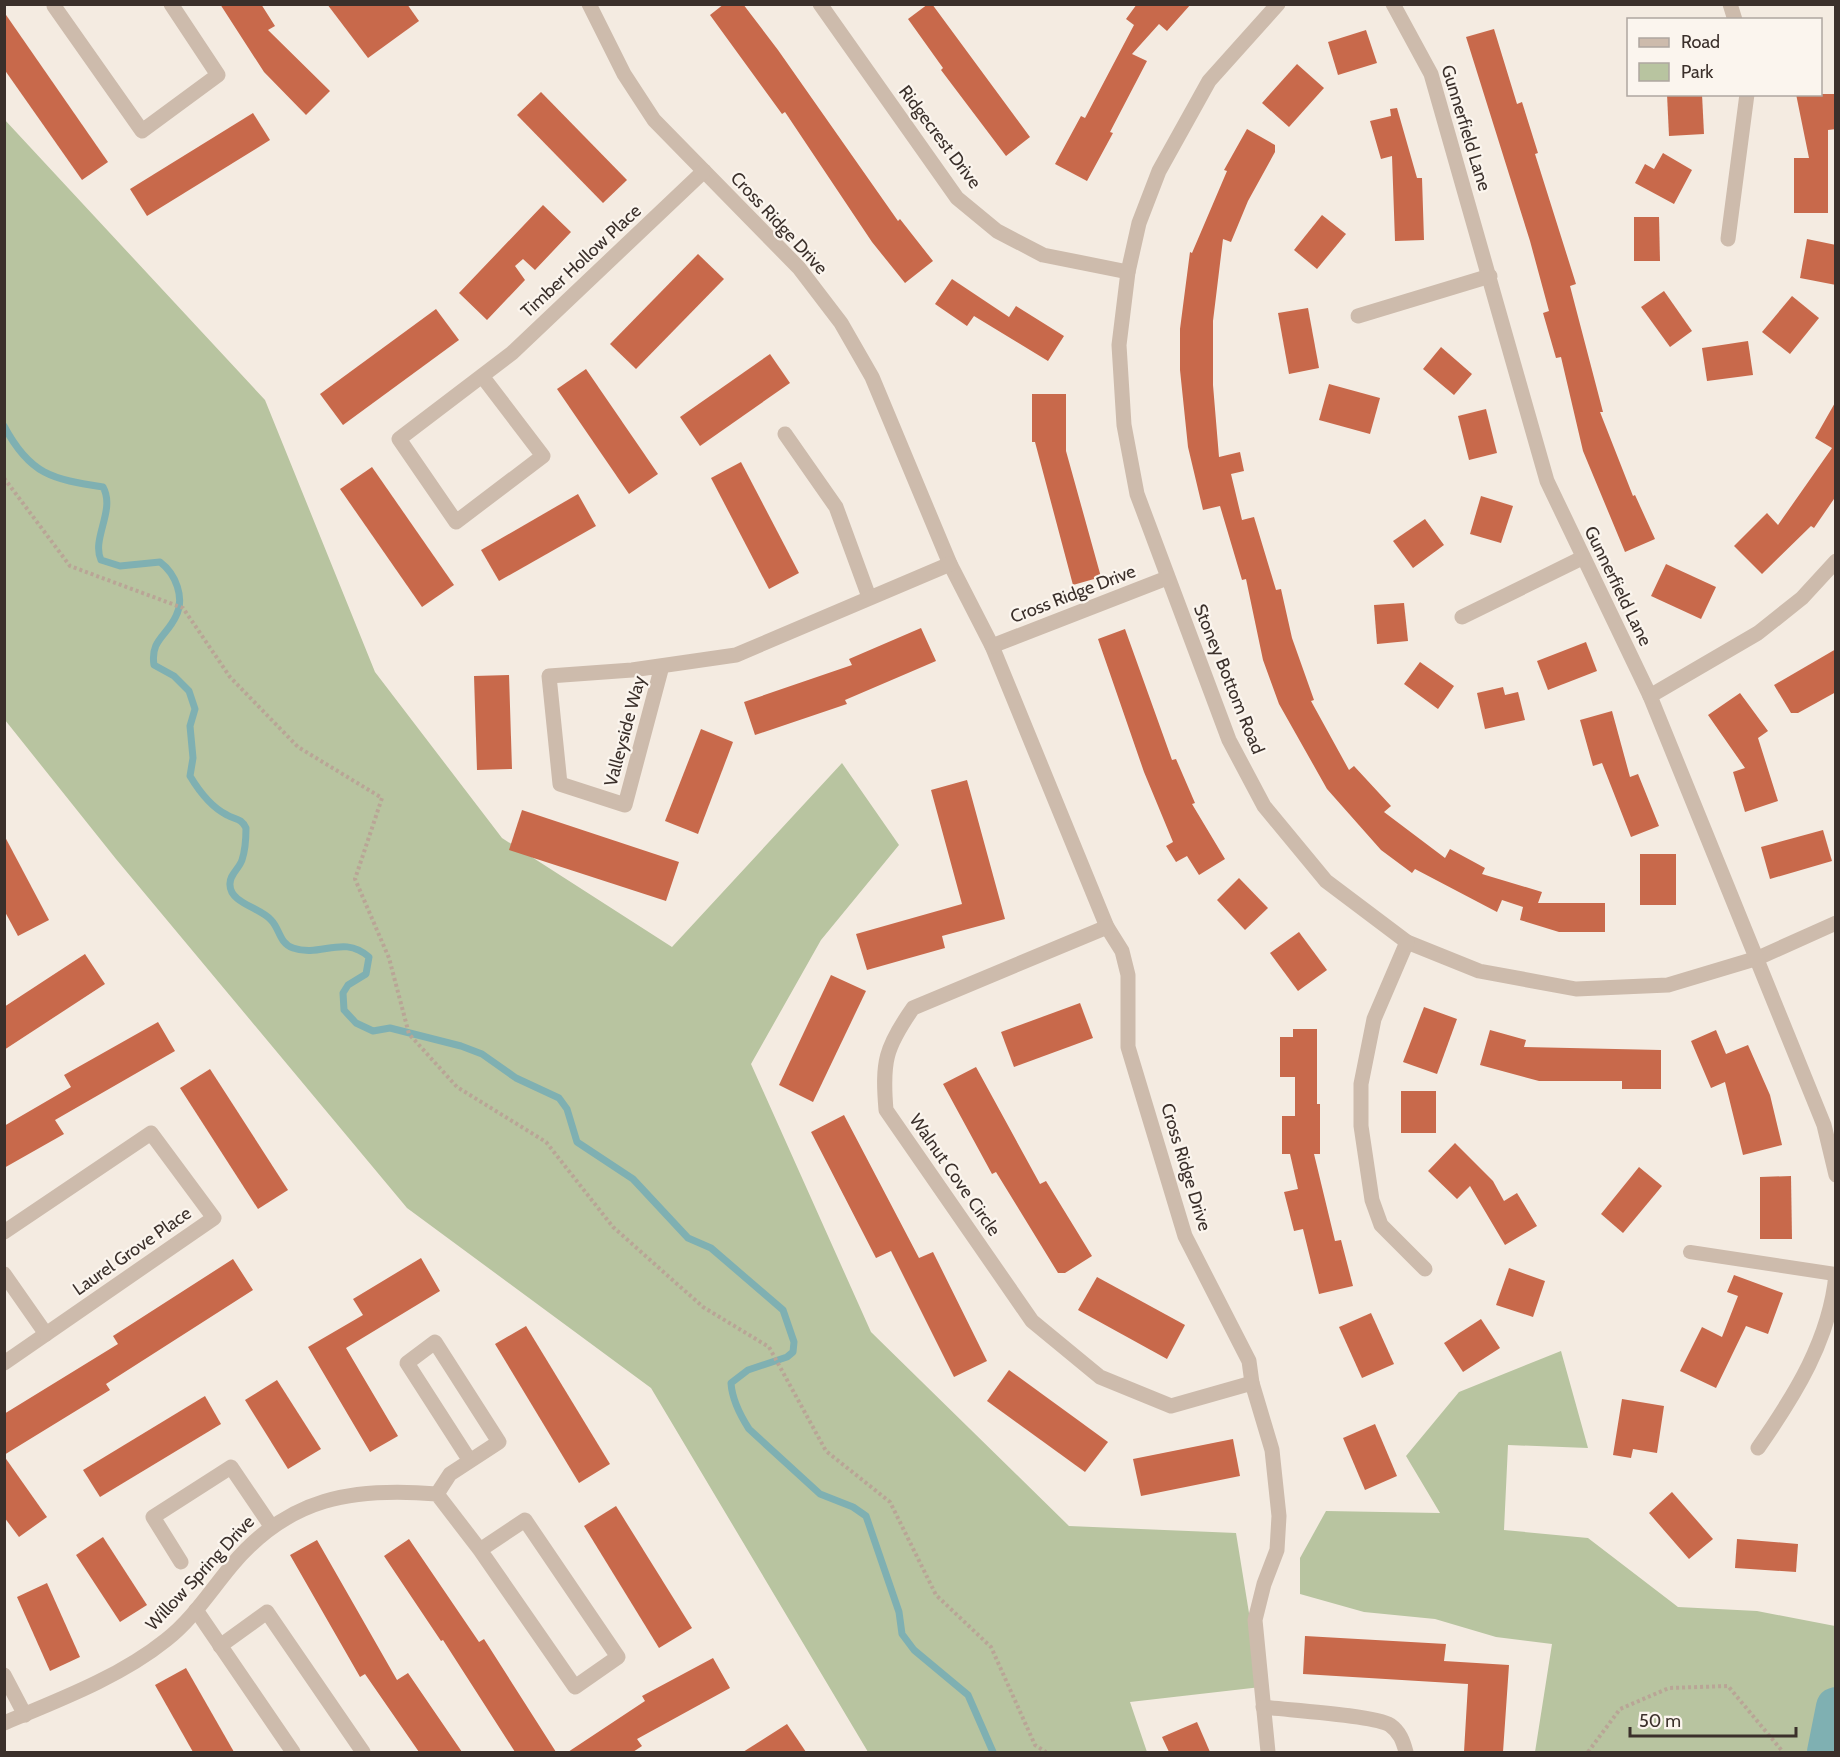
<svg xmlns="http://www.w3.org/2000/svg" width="1840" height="1757" font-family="Cabin,sans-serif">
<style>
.green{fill:#b8c4a0}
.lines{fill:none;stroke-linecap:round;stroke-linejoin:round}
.stream{stroke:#7fb0b2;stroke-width:7}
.river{stroke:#7fb0b2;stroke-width:40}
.building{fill:#c8694b}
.path{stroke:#b9a596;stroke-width:4;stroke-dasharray:3 3;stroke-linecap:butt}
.service{stroke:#cdbbac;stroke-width:14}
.minor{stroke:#cdbbac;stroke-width:15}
.labels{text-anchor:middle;stroke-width:4.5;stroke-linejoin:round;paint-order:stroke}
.street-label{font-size:18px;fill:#3b302b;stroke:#fbf5ee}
</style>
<rect width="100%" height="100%" fill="#f4ebe1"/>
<g class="green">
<path d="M4 119 265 400 375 672 502 838 672 947 842 763 899 845 821 940 751 1064 871 1332 1069 1526 1236 1533 1261 1687 1130 1702 1147 1752H868L651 1388 407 1208 116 859 5 720Z"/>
<path d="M1561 1351 1588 1448 1508 1445 1504 1530 1588 1538 1678 1607 1757 1611 1835 1626V1752H1535L1552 1644 1496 1637 1435 1619 1364 1612 1300 1594V1558L1326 1511 1440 1513 1406 1456 1459 1392Z"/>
</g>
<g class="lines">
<path class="stream" d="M4 426C30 475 52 479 103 487 116 510 91 539 101 560L120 566 160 562C176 574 185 598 176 616 167 636 150 640 154 665L174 676 189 691 195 709 190 726 193 758 190 776C199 791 211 807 227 815 236 820 241 818 246 828 246 838 245 851 242 860 239 869 229 875 230 885 230 903 261 908 271 920 280 929 279 943 293 948 321 958 343 934 369 957L366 974 348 985 343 993 344 1010 356 1023 373 1031 390 1028 461 1046 482 1054 516 1078 559 1098 567 1109 577 1142 633 1179 688 1238 711 1248 783 1310 794 1342 793 1352 787 1357 748 1370 731 1383C732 1399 740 1415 749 1429L820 1494 853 1507 866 1516 899 1612 902 1634 914 1650 968 1695 993 1752"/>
<path class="river" d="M1827 1752 1836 1707"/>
</g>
<g class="building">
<path d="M220 4H261L275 26 268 30 330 91 306 115 264 72Z"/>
<path d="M327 4H407L419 21 368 58Z"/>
<path d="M724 4H743L778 50 898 221 900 219 933 261 905 283 872 242 785 112 782 114 710 15Z"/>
<path d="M928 4H932L1030 137 1006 156 941 70 943 68 908 19Z"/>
<path d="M1137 4H1191L1167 31 1159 24 1132 54 1147 61 1110 132 1113 133 1087 181 1055 164 1081 116 1085 118 1134 25 1126 19Z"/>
<path d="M4 12 108 162 82 180 4 69Z"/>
<path d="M1494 29 1517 104 1522 102 1538 153 1535 154 1576 284 1570 286 1603 412H1600L1633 496 1635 495 1655 539 1625 552 1583 451 1561 357 1556 358 1543 313 1549 311 1530 241 1466 37Z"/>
<path d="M1366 30 1377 63 1338 75 1328 42Z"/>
<path d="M1297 64 1324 88 1289 127 1262 103Z"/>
<path d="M541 92 627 180 603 203 517 115Z"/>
<path d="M1667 94H1702L1704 134 1669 136Z"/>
<path d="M1796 94H1836V129L1828 130V213H1794V158H1809Z"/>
<path d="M1397 108 1417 178H1422L1424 240 1395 241 1392 156 1381 159 1370 121 1391 116 1390 109Z"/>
<path d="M253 113 270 140 147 216 130 189Z"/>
<path d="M1247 129 1275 145V152L1248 201 1231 242 1223 239 1213 321V385L1219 457 1240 452 1244 471 1231 474 1242 520 1254 517 1276 590 1281 589 1292 638 1314 700 1311 701 1349 770 1354 766 1391 806 1384 812 1445 858 1450 849 1485 868 1482 874 1542 892 1538 903H1605V932H1559L1520 920 1523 907 1502 900 1497 912 1415 869 1412 873 1381 850 1327 789 1279 704 1263 660 1246 579 1242 580 1220 506 1203 510 1188 447 1180 370V329L1190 252 1192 253 1227 171 1224 170Z"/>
<path d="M1663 153 1692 170 1674 204 1635 183 1645 164 1654 169Z"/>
<path d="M543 205 571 232 535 270 523 259 515 266 525 280 487 320 459 293Z"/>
<path d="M1322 215 1346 234 1317 269 1294 250Z"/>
<path d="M1634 217H1659L1660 261H1634Z"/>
<path d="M1807 239 1836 245V285L1800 278Z"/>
<path d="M698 254 724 279 636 369 610 344Z"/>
<path d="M952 279 1009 317 1016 306 1064 336 1048 361 974 316 967 326 935 304Z"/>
<path d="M1664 291 1692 331 1670 347 1641 307Z"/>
<path d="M1792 296 1819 318 1790 354 1762 332Z"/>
<path d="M1308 308 1319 368 1289 374 1278 313Z"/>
<path d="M436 309 459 340 343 425 320 394Z"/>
<path d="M1748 341 1753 375 1707 381 1702 348Z"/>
<path d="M1441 347 1472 374 1454 395 1423 369Z"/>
<path d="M770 354 790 383 700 446 680 417Z"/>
<path d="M586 369 658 474 629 494 557 389Z"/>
<path d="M1329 384 1380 398 1370 434 1319 420Z"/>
<path d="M1032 394H1066V451L1101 577 1073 585 1035 442H1032Z"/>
<path d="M1836 401V496L1814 528 1811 526 1762 574 1734 546 1767 513 1778 525 1832 448 1815 438Z"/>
<path d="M1486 409 1497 453 1469 460 1458 416Z"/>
<path d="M741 462 799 573 769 589 711 478Z"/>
<path d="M372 467 454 585 422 607 340 489Z"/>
<path d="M578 494 596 526 499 581 481 550Z"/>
<path d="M1481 496 1513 506 1501 543 1470 534Z"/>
<path d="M1425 519 1444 545 1413 568 1393 541Z"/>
<path d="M1666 564 1716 587 1701 619 1651 596Z"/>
<path d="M1404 603 1408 641 1377 644 1374 605Z"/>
<path d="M921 628 936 661 845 700 847 704 755 735 744 702 852 665 849 659Z"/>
<path d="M1125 629 1172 760 1176 759 1195 803 1192 804 1225 859 1199 875 1187 856 1176 862 1166 846 1173 842 1144 772 1098 639Z"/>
<path d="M1586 642 1597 671 1548 690 1537 661Z"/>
<path d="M1836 649V692L1798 713H1791L1774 685Z"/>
<path d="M1420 662 1454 686 1438 709 1404 684Z"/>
<path d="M509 675 512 769 477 770 474 676Z"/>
<path d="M1503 687 1505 695 1518 692 1525 720 1485 729 1477 693Z"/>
<path d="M1740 693 1768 731 1758 738 1778 801 1745 812 1733 772 1745 768 1708 715Z"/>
<path d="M1612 711 1630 777 1638 774 1659 826 1631 837 1602 763 1593 766 1580 720Z"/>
<path d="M701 729 733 742 698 834 665 821Z"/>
<path d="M967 780 1005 919 942 936 945 948 867 970 856 934 962 904 931 790Z"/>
<path d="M522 810 679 862 666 901 509 850Z"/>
<path d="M1823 830 1832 861 1770 879 1761 847Z"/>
<path d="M4 835 49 920 18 936 4 910Z"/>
<rect x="1640" y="854" width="36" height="51"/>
<path d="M1239 878 1268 908 1245 930 1217 900Z"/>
<path d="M1299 932 1327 970 1298 991 1270 953Z"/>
<path d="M85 954 105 984 4 1050V1007Z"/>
<path d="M831 975 866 991 813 1102 779 1085Z"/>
<path d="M1080 1003 1093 1038 1014 1067 1001 1032Z"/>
<path d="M1424 1007 1457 1019 1437 1074 1403 1062Z"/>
<path d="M158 1022 175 1051 55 1120 64 1134 4 1168V1126L71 1087 64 1075Z"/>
<path d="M1293 1029H1317V1104H1320V1154H1314L1335 1241 1341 1240 1353 1286 1319 1294 1303 1229 1294 1231 1284 1192 1298 1189 1290 1154H1282V1116H1295V1077H1280V1037H1293Z"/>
<path d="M1490 1030 1526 1040 1524 1047 1661 1050V1089H1622V1081H1539L1480 1065Z"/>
<path d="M1716 1030 1726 1054 1748 1045 1770 1095 1782 1145 1743 1155 1725 1082 1711 1088 1691 1041Z"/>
<path d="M976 1067 1040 1184 1046 1181 1092 1256 1065 1273H1058L996 1172 992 1174 943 1084Z"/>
<path d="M210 1069 288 1190 258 1209 180 1088Z"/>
<rect x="1401" y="1091" width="35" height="42"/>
<path d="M844 1115 919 1258 933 1252 987 1361 954 1377 891 1251 876 1258 811 1132Z"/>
<path d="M1455 1143 1493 1181 1504 1201 1517 1193 1537 1226 1505 1245 1470 1186 1457 1199 1428 1171Z"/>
<path d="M1639 1167 1662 1186 1623 1233 1601 1214Z"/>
<path d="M1791 1176 1792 1239H1760V1177Z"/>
<path d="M421 1258 440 1291 346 1348 398 1436 370 1452 308 1347 363 1315 353 1299Z"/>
<path d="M233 1259 253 1290 106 1384 110 1390 4 1455V1414L118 1344 113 1336Z"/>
<path d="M1509 1268 1545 1281 1533 1317 1496 1305Z"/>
<path d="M1734 1275 1783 1293 1768 1334 1746 1326 1716 1388 1680 1371 1702 1327 1722 1337 1738 1296 1727 1292Z"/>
<path d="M1097 1277 1185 1325 1167 1359 1078 1310Z"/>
<path d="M1371 1313 1394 1364 1362 1378 1339 1327Z"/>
<path d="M1481 1319 1500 1348 1463 1372 1444 1343Z"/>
<path d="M526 1326 610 1464 579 1483 495 1344Z"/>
<path d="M1009 1370 1108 1442 1085 1472 987 1401Z"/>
<path d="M277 1380 321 1449 288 1469 245 1400Z"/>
<path d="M205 1396 221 1424 100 1497 83 1470Z"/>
<path d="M1622 1399 1664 1406 1657 1453 1633 1449 1631 1458 1613 1455Z"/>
<path d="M1375 1424 1397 1476 1365 1490 1343 1438Z"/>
<path d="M1233 1439 1240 1476 1141 1496 1133 1459Z"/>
<path d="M4 1456 47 1517 19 1537 4 1517Z"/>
<path d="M1672 1492 1713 1539 1689 1559 1649 1513Z"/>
<path d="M616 1506 692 1628 659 1648 584 1526Z"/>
<path d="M103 1537 147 1605 120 1622 76 1555Z"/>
<path d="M409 1539 479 1642 484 1639 556 1752H515L443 1640 441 1641 384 1556Z"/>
<path d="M1737 1539 1798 1544 1796 1572 1735 1568Z"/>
<path d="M317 1540 397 1680 408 1673 462 1752H419L365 1674 360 1677 290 1555Z"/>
<path d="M47 1583 80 1657 50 1671 17 1597Z"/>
<path d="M1305 1636 1446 1644 1444 1661 1509 1665 1503 1752H1464L1468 1684 1303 1674Z"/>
<path d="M713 1658 730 1688 637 1739 642 1746 633 1752H568L645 1701 642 1696Z"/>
<path d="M186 1668 234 1752H193L155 1685Z"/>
<path d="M1197 1722 1210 1752H1169L1162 1737Z"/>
<path d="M787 1724 806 1752H743Z"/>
</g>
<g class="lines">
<g class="path">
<path d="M4 478 70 566 183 608 230 677 298 747 382 798 355 879 389 958 409 1034 457 1087 546 1142 613 1227 703 1307 769 1347 826 1451 890 1502 936 1595 991 1647 1035 1745 1046 1752"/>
<path d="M1588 1752 1620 1709 1669 1688 1728 1686 1783 1752"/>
</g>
<path class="service" d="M1690 1252 1835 1274"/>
<g class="minor">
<path d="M56 4 54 6 142 131 218 75 171 4"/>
<path d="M589 4 624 74 654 120 799 268 841 323 872 377 950 564 992 646 1107 927 1122 951 1128 975V1047L1185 1236 1249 1361 1252 1383 1272 1450 1279 1516 1277 1550 1264 1584 1255 1620 1268 1752"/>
<path d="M820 4 957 198 997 231 1043 255 1128 272"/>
<path d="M1278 4 1209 81 1159 171 1139 223 1128 272 1119 345 1124 425 1137 494 1229 740 1264 806 1326 881 1407 942 1479 971 1576 989 1668 985 1758 958 1836 923"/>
<path d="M1393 4 1431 74 1547 481 1650 696 1824 1125 1836 1175"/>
<path d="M1730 4 1735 20"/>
<path d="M1728 239 1747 94"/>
<path d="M1358 316 1490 276"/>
<path d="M482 376 543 456 456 522 399 439 512 353 704 171"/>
<path d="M785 434 836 507 869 597"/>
<path d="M1462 617 1582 558"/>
<path d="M992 646 1167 578"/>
<path d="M662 666 625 805 560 784 549 676 632 670 736 655 950 564"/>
<path d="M1650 696 1758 633 1802 598 1836 561"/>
<path d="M1107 927 913 1008C885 1048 882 1062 886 1110L1032 1321 1100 1377 1171 1406 1252 1383"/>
<path d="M1407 942 1374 1019 1361 1084V1126L1372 1200 1381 1225 1425 1269"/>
<path d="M4 1232 151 1133 214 1218 4 1363"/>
<path d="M4 1274 46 1334"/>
<path d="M1758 1448C1795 1395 1830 1339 1836 1274"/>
<path d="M437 1494 450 1474 499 1442 435 1342 407 1363 470 1461"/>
<path d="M181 1562 153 1517 231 1467 271 1526"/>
<path d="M196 1610 293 1752"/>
<path d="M220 1646 267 1612 363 1752"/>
<path d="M4 1675 25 1715"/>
<path d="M1263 1707C1286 1710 1375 1715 1390 1725 1400 1732 1403 1741 1406 1752"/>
<path d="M4 1723C59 1700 120 1677 166 1640 192 1620 211 1590 232 1565 289 1497 353 1487 437 1494L480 1550 575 1687 618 1657 525 1520 480 1550"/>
</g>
</g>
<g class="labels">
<g class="street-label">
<text transform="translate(1466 128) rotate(73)" y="6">Gunnerfield Lane</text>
<text transform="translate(940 137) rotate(53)" y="6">Ridgecrest Drive</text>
<text transform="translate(779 223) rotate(47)" y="6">Cross Ridge Drive</text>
<text transform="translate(581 261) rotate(-43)" y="6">Timber Hollow Place</text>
<text transform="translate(1618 586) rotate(64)" y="6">Gunnerfield Lane</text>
<text transform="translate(1073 594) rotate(-21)" y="6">Cross Ridge Drive</text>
<text transform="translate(1229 679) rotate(68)" y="6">Stoney Bottom Road</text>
<text transform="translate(625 731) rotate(-75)" y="6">Valleyside Way</text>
<text transform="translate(1186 1167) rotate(73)" y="6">Cross Ridge Drive</text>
<text transform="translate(955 1175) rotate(55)" y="6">Walnut Cove Circle</text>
<text transform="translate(132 1251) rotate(-35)" y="6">Laurel Grove Place</text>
<text transform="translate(200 1573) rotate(-47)" y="6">Willow Spring Drive</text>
</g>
</g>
<rect width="1840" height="1757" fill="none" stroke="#3b302b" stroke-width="12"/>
<rect x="1627" y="18" width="195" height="78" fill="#fbf5ee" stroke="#aea6a0" stroke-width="1.5"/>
<rect x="1639" y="38" width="30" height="9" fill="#cdbbac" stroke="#aea6a0" stroke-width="1.5"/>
<text x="1681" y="48" font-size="18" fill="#3b302b">Road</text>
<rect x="1639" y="63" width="30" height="18" fill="#b8c4a0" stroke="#aea6a0" stroke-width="1.5"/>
<text x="1681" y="78" font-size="18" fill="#3b302b">Park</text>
<path d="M1630 1727v9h166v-9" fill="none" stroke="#3b302b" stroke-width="3"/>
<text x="1639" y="1727" font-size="18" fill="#3b302b" stroke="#fbf5ee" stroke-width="4.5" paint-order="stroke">50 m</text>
</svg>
